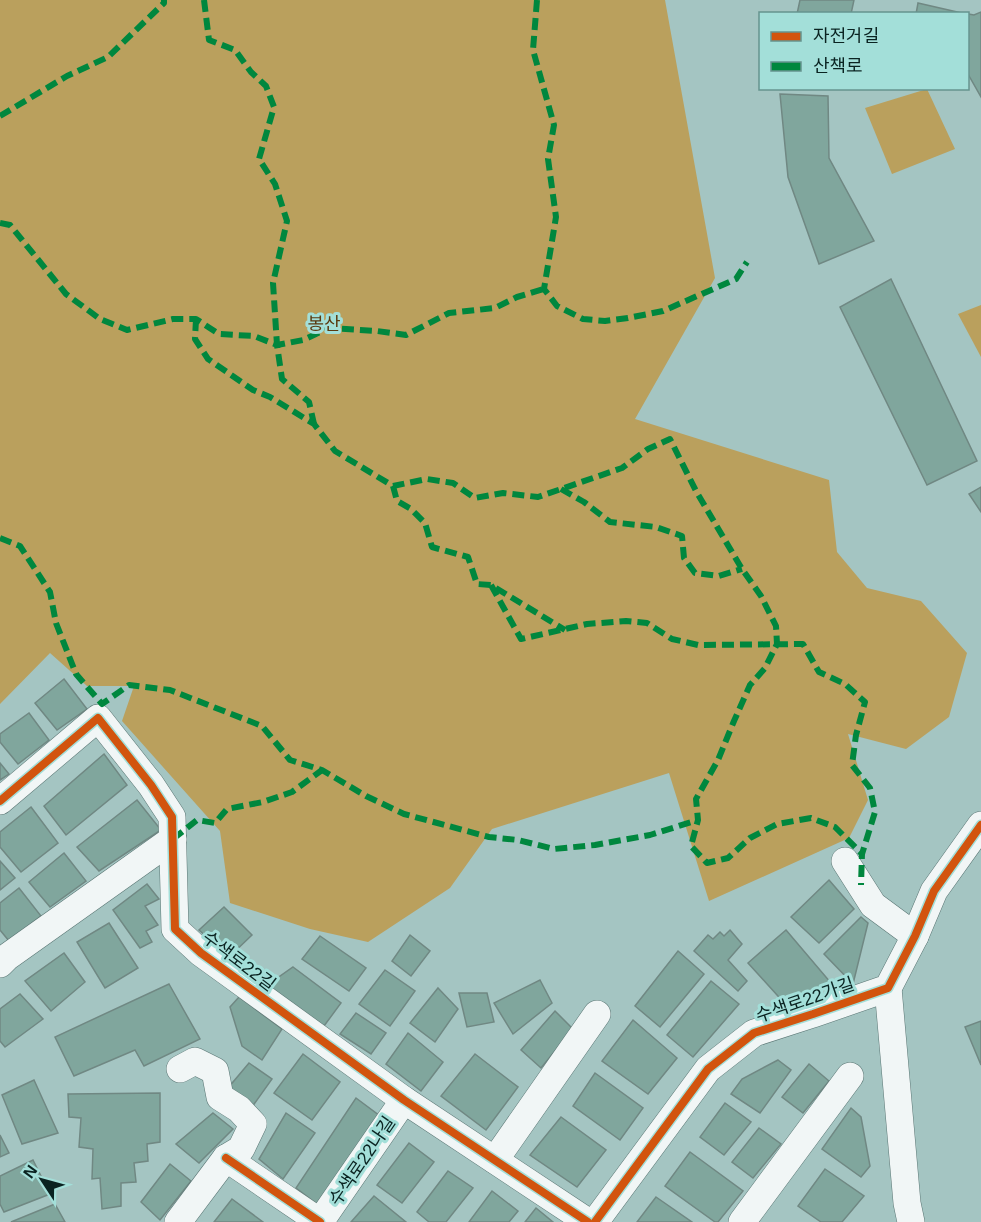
<svg xmlns="http://www.w3.org/2000/svg" width="981" height="1222" font-family="Helvetica,'Noto Sans KR',sans-serif">
<style>
.green{fill:#baa05d}
.building{fill:#80a69d;stroke:#708883;stroke-width:1.5}
.lines{fill:none;stroke-linecap:round;stroke-linejoin:round}
.minor-casing{stroke:#5a7674;stroke-width:28}
.minor{stroke:#f1f6f6;stroke-width:27}
.quiet{stroke:#00873e;stroke-width:6;stroke-dasharray:12 6;stroke-linecap:butt}
.cycleway-casing{stroke:#a3dfd9;stroke-width:11}
.cycleway{stroke:#d2540e;stroke-width:8}
.labels{text-anchor:middle;stroke-width:6;stroke-linejoin:round;paint-order:stroke}
.park-label{font-size:18px;fill:#5a3a10;stroke:#a3dfd9}
.street-label{font-size:18px;fill:#0a2321;stroke:#a3dfd9}
</style>
<rect width="100%" height="100%" fill="#a4c5c2"/>
<g class="green">
<path d="M0 0H665L715 278 635 419 829 480 837 552 867 588 921 601 967 653 949 717 906 749 848 734 868 800 849 838 709 901 669 773 492 829 450 888 368 942 310 929 230 903 220 831 122 721 134 686H87L50 653 0 704Z"/>
<path d="M927 89 955 149 892 174 865 108Z"/>
<path d="M981 305V357L958 314Z"/>
</g>
<g class="building">
<path d="M800 0H854L851 14H797Z"/>
<path d="M918 3 966 14H916Z"/>
<path d="M981 12V97L968 74V14L974 15Z"/>
<path d="M780 94 828 96 829 158 874 241 819 264 788 177Z"/>
<path d="M891 279 977 461 927 485 840 307Z"/>
<path d="M981 487V512L969 494Z"/>
<path d="M64 679 87 709 57 730 35 703Z"/>
<path d="M29 713 49 740 18 764 0 742V734Z"/>
<path d="M104 754 127 785 66 835 44 806Z"/>
<path d="M0 763 9 774 0 780Z"/>
<path d="M137 800 161 830 99 871 77 847Z"/>
<path d="M31 807 58 843 21 872 0 847V832Z"/>
<path d="M64 853 86 881 50 907 29 882Z"/>
<path d="M0 861 15 878 0 890Z"/>
<path d="M829 880 854 909 819 943 791 917Z"/>
<path d="M147 884 159 899 145 906 158 925 146 931 152 942 140 948 113 910Z"/>
<path d="M19 888 41 916 9 941 0 930V903Z"/>
<path d="M224 907 252 935 229 957 199 930Z"/>
<path d="M861 917 868 923 853 984 824 954Z"/>
<path d="M109 923 138 968 105 988 77 942Z"/>
<path d="M730 930 742 944 728 960 747 981 738 991 694 951 708 935 713 939 720 932 724 936Z"/>
<path d="M786 930 831 983 787 1006 748 963Z"/>
<path d="M410 935 430 951 411 976 392 961Z"/>
<path d="M320 936 366 968 349 991 302 959Z"/>
<path d="M678 951 704 974 660 1027 635 1006Z"/>
<path d="M64 953 85 982 51 1011 25 981Z"/>
<path d="M293 967 341 1003 324 1026 266 986Z"/>
<path d="M385 970 415 991 390 1026 359 1004Z"/>
<path d="M540 980 552 1003 513 1034 494 1003Z"/>
<path d="M711 981 739 1004 693 1057 667 1035Z"/>
<path d="M169 984 200 1039 144 1066 135 1050 74 1076 55 1037Z"/>
<path d="M438 988 458 1009 435 1042 410 1023Z"/>
<path d="M459 993H487L494 1022 467 1027Z"/>
<path d="M20 994 43 1019 5 1047 0 1041V1009Z"/>
<path d="M239 997 282 1029 262 1060 242 1046 230 1007Z"/>
<path d="M555 1011 573 1029 541 1068 521 1050Z"/>
<path d="M356 1013 386 1033 371 1054 340 1034Z"/>
<path d="M633 1020 677 1058 648 1094 602 1061Z"/>
<path d="M981 1021V1065L965 1027Z"/>
<path d="M408 1033 443 1062 421 1091 386 1064Z"/>
<path d="M303 1054 340 1082 312 1120 274 1093Z"/>
<path d="M475 1054 518 1087 486 1130 441 1096Z"/>
<path d="M778 1060 791 1070 760 1113 731 1094 742 1079Z"/>
<path d="M249 1063 272 1079 252 1107 228 1088Z"/>
<path d="M809 1064 829 1081 803 1113 782 1097Z"/>
<path d="M595 1073 643 1108 620 1140 573 1106Z"/>
<path d="M34 1080 58 1133 22 1144 2 1095Z"/>
<path d="M160 1093V1142L147 1144 148 1161 134 1163 136 1182 121 1183V1206L102 1209 100 1178 92 1179 93 1149 79 1147 81 1118 69 1117 68 1094Z"/>
<path d="M356 1098 380 1116 317 1204 296 1188Z"/>
<path d="M725 1103 751 1122 724 1155 700 1137Z"/>
<path d="M851 1108 861 1117 870 1166 861 1177 822 1149Z"/>
<path d="M213 1113 233 1129 199 1163 176 1144Z"/>
<path d="M286 1113 315 1133 283 1179 259 1159Z"/>
<path d="M561 1117 606 1150 577 1187 530 1155Z"/>
<path d="M759 1128 781 1144 753 1178 732 1162Z"/>
<path d="M0 1135 9 1153 0 1157Z"/>
<path d="M409 1143 434 1162 402 1203 377 1185Z"/>
<path d="M690 1152 743 1191 718 1222H715L665 1186Z"/>
<path d="M33 1160 50 1194 4 1212 0 1204V1176Z"/>
<path d="M170 1164 191 1181 160 1220 141 1202Z"/>
<path d="M825 1169 864 1196 842 1222H821L798 1206Z"/>
<path d="M448 1171 473 1188 446 1222H429L417 1212Z"/>
<path d="M492 1191 518 1211 509 1222H469Z"/>
<path d="M374 1196 406 1222H351Z"/>
<path d="M656 1197 692 1222H637Z"/>
<path d="M232 1199 263 1222H214Z"/>
<path d="M55 1204 65 1222H11Z"/>
<path d="M536 1208 553 1222H525Z"/>
</g>
<g class="lines">
<g class="minor-casing">
<g id="minor">
<path d="M0 801 98 718 151 785 172 817 175 929 201 953 404 1100 588 1222"/>
<path d="M845 861 873 905 915 936"/>
<path d="M0 964 7 957 173 839"/>
<path d="M888 988 907 1203 911 1222"/>
<path d="M226 1158 320 1222"/>
<path d="M495 1160 597 1014"/>
<path d="M178 1222 226 1158 241 1149 253 1124 239 1109 220 1097 215 1071 195 1061 180 1069"/>
<path d="M320 1222 404 1100"/>
<path d="M595 1222 708 1069 754 1033 813 1014 888 988 915 936 934 891 981 825"/>
<path d="M742 1222 850 1076"/>
</g>
</g>
<use href="#minor" class="minor"/>
<g class="quiet">
<path d="M204 0 209 40 235 50 251 72 266 86 274 107 259 159 275 184 287 221 273 283 277 345 282 379 309 402 314 424"/>
<path d="M537 0 533 50 554 125 548 159 556 217 544 289 557 306 583 319 605 321 628 318 663 311 736 279 747 262"/>
<path d="M0 116 67 76 108 57 164 3V0"/>
<path d="M0 223 10 225 66 294 100 319 127 330 173 319H196L219 334 254 336 277 345 303 340 329 328 377 331 406 335 449 313 495 308 517 297 544 289"/>
<path d="M196 319 195 339 208 359 253 390 270 397 314 424 335 451 393 486 427 479 453 483 475 498 503 493 538 497 622 468 648 449 670 439 696 491 742 569 761 596 776 626 777 644 765 668 750 685 734 721 718 760 696 799 698 820 691 846 707 863 728 858 750 838 777 824 811 818 835 827 862 854"/>
<path d="M393 486 397 501 411 509 425 523 432 547 468 557 477 584 491 585 565 630"/>
<path d="M561 489 584 502 610 522 656 527 682 536 684 558 695 573 719 576 742 569"/>
<path d="M0 538 20 546 50 592 56 623 76 674 102 704 129 685 170 690 262 726 290 760 322 770 366 796 404 814 489 837 518 840 554 849 595 845 650 835 698 820"/>
<path d="M491 585 521 639 587 624 626 621 647 623 672 639 698 645 803 644 819 672 845 684 865 702 856 735 852 765 870 788 875 812 862 854 861 885"/>
<path d="M173 839 197 820 215 823 227 809 263 802 292 792 322 770"/>
</g>
<g class="cycleway-casing">
<g id="cycleway">
<path d="M0 801 98 718 151 785 172 817 175 929 201 953 404 1100 588 1222"/>
<path d="M226 1158 320 1222"/>
<path d="M595 1222 708 1069 754 1033 813 1014 888 988 915 936 934 891 981 825"/>
</g>
</g>
<use href="#cycleway" class="cycleway"/>
</g>
<g class="labels">
<g class="park-label">
<text x="324" y="330">봉산</text>
</g>
<g class="street-label">
<text transform="translate(239 961) rotate(37)" y="6">수색로22길</text>
<text transform="translate(805 1000) rotate(-19)" y="6">수색로22가길</text>
<text transform="translate(362 1161) rotate(-56)" y="6">수색로22나길</text>
</g>
</g>
<rect x="759" y="12" width="210" height="78" fill="#a3dfd9" stroke="#66948f" stroke-width="1.5"/>
<rect x="771" y="32" width="30" height="9" fill="#d2540e" stroke="#66948f" stroke-width="1.5"/>
<text x="813" y="42" font-size="18" fill="#0a2321">자전거길</text>
<rect x="771" y="62" width="30" height="9" fill="#00873e" stroke="#66948f" stroke-width="1.5"/>
<text x="813" y="72" font-size="18" fill="#0a2321">산책로</text>
<g transform="translate(42 1180) rotate(306)" stroke="#a3dfd9" stroke-width="4.5" paint-order="stroke">
<path d="M0-4.5L10 22L0 15L-10 22Z" fill="#0a2321"/>
<text y="-9" font-size="16" font-weight="bold" text-anchor="middle" fill="#0a2321">N</text>
</g>
</svg>
